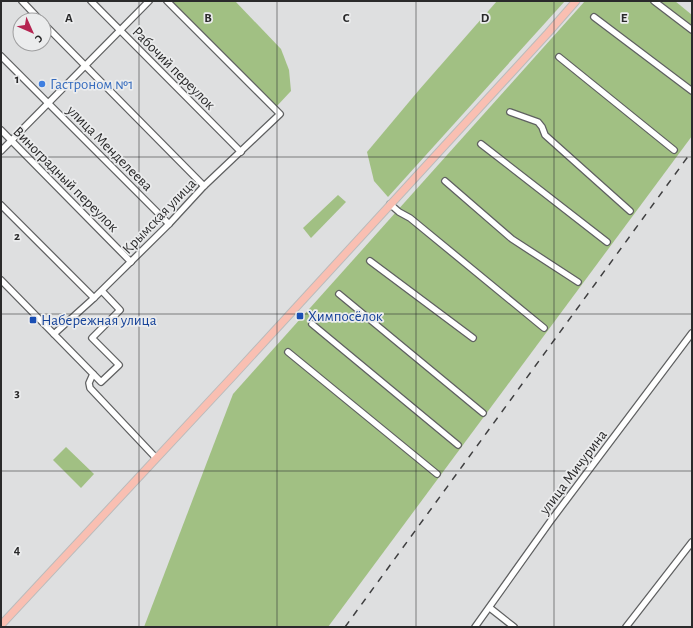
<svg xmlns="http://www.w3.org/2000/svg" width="693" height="628" font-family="'Alegreya Sans',sans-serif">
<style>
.green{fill:#a1c083}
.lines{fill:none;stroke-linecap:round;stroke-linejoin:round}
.minor-casing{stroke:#5f6061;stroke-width:8}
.major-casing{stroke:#bbb;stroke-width:9}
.minor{stroke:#fff;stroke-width:5.5}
.major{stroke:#f9bfb2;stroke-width:7}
.rail{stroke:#3f3f40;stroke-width:1.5;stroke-dasharray:7 7;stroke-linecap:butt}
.grid{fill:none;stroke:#2a2a2b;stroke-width:1;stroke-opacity:0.55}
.shop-dot{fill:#3f7fe0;stroke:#ebeced;stroke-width:1.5}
.transit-dot{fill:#1a4fb4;stroke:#ebeced;stroke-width:1.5}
.labels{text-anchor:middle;stroke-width:3.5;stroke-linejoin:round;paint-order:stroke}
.street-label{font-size:15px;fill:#2a2a2b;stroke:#ebeced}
.shop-label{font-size:15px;fill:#366cbe;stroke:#ebeced;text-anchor:start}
.transit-label{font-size:15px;fill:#164399;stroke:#ebeced;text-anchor:start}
.grid-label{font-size:13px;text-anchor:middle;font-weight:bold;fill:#2a2a2b;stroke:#ebeced;stroke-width:3.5;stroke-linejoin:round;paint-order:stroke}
</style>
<rect width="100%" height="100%" fill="#dedfe0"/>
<g class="green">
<path d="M170 1H235L281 49 289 70 291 91 276 107Z"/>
<path d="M497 1H565L388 197 374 181 367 152 419 90Z"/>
<path d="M585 1H675L692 15V136L328 627H144L233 394Z"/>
<path d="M338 195 346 202 311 238 303 228Z"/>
<path d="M66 447 94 474 81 488 53 460Z"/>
</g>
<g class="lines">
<g class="minor-casing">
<g id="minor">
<path d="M22 1 40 20"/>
<path d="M91 1 241 152"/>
<path d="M654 1 692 30"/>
<path d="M594 17 692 91"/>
<path d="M44 24 204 186"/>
<path d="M1 56 169 224"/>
<path d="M559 57 674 150"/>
<path d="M510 112 538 122 542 127 545 135 630 211"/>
<path d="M1 130 131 262"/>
<path d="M481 144 607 242"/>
<path d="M1 151 149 1"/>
<path d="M445 181 512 239 578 282"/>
<path d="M390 204 399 212 410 218 544 328"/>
<path d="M1 205 94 298"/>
<path d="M370 261 473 338"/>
<path d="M1 280 101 382 119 365 92 338 120 310 102 291"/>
<path d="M339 294 483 413"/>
<path d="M312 324 458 445"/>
<path d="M54 334 94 298 169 224 204 186 280 114 167 1"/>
<path d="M288 352 437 474"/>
<path d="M93 374 89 383 90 388 156 458"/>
<path d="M490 608 514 627"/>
<path d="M475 627 552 519 692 333"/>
<path d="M626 627 692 542"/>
</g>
</g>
<g class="major-casing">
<path id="major" d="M1 625 233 376 548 33 576 1"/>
</g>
<use href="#minor" class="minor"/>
<use href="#major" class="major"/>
<path class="rail" d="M345 627 692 151"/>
</g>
<path class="grid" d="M139 1V627M277 1V627M416 1V627M554 1V627M1 157H692M1 314H692M1 471H692"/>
<circle class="shop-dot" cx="42" cy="84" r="4"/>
<g class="transit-dot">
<rect x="296" y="312" width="8" height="8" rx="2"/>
<rect x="29" y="316" width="8" height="8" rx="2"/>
</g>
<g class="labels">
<g class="street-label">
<text transform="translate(174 68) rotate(45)" y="5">Рабочий переулок</text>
<text transform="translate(110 148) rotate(45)" y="5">улица Менделеева</text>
<text transform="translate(66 179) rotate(45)" y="5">Виноградный переулок</text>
<text transform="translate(159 216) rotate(-46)" y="5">Крымская улица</text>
<text transform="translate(573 472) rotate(-53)" y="5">улица Мичурина</text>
</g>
<g class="shop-label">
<text x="50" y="89">Гастроном №1</text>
</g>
<g class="transit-label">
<text x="308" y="321">Химпосёлок</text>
<text x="41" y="325">Набережная улица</text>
</g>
</g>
<g class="grid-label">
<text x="69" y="22">A</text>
<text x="208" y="22">B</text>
<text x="346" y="22">C</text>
<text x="485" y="22">D</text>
<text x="624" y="22">E</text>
<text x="17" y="83">1</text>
<text x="17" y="240">2</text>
<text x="17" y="397">3</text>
<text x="17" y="554">4</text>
</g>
<rect width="693" height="628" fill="none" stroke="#2a2a2b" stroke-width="4"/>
<g transform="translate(32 32) rotate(135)"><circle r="19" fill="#ebeced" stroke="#9e9e9f"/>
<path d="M0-3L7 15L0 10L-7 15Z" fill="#b52552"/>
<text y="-6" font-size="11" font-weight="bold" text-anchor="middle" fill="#2a2a2b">С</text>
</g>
</svg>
